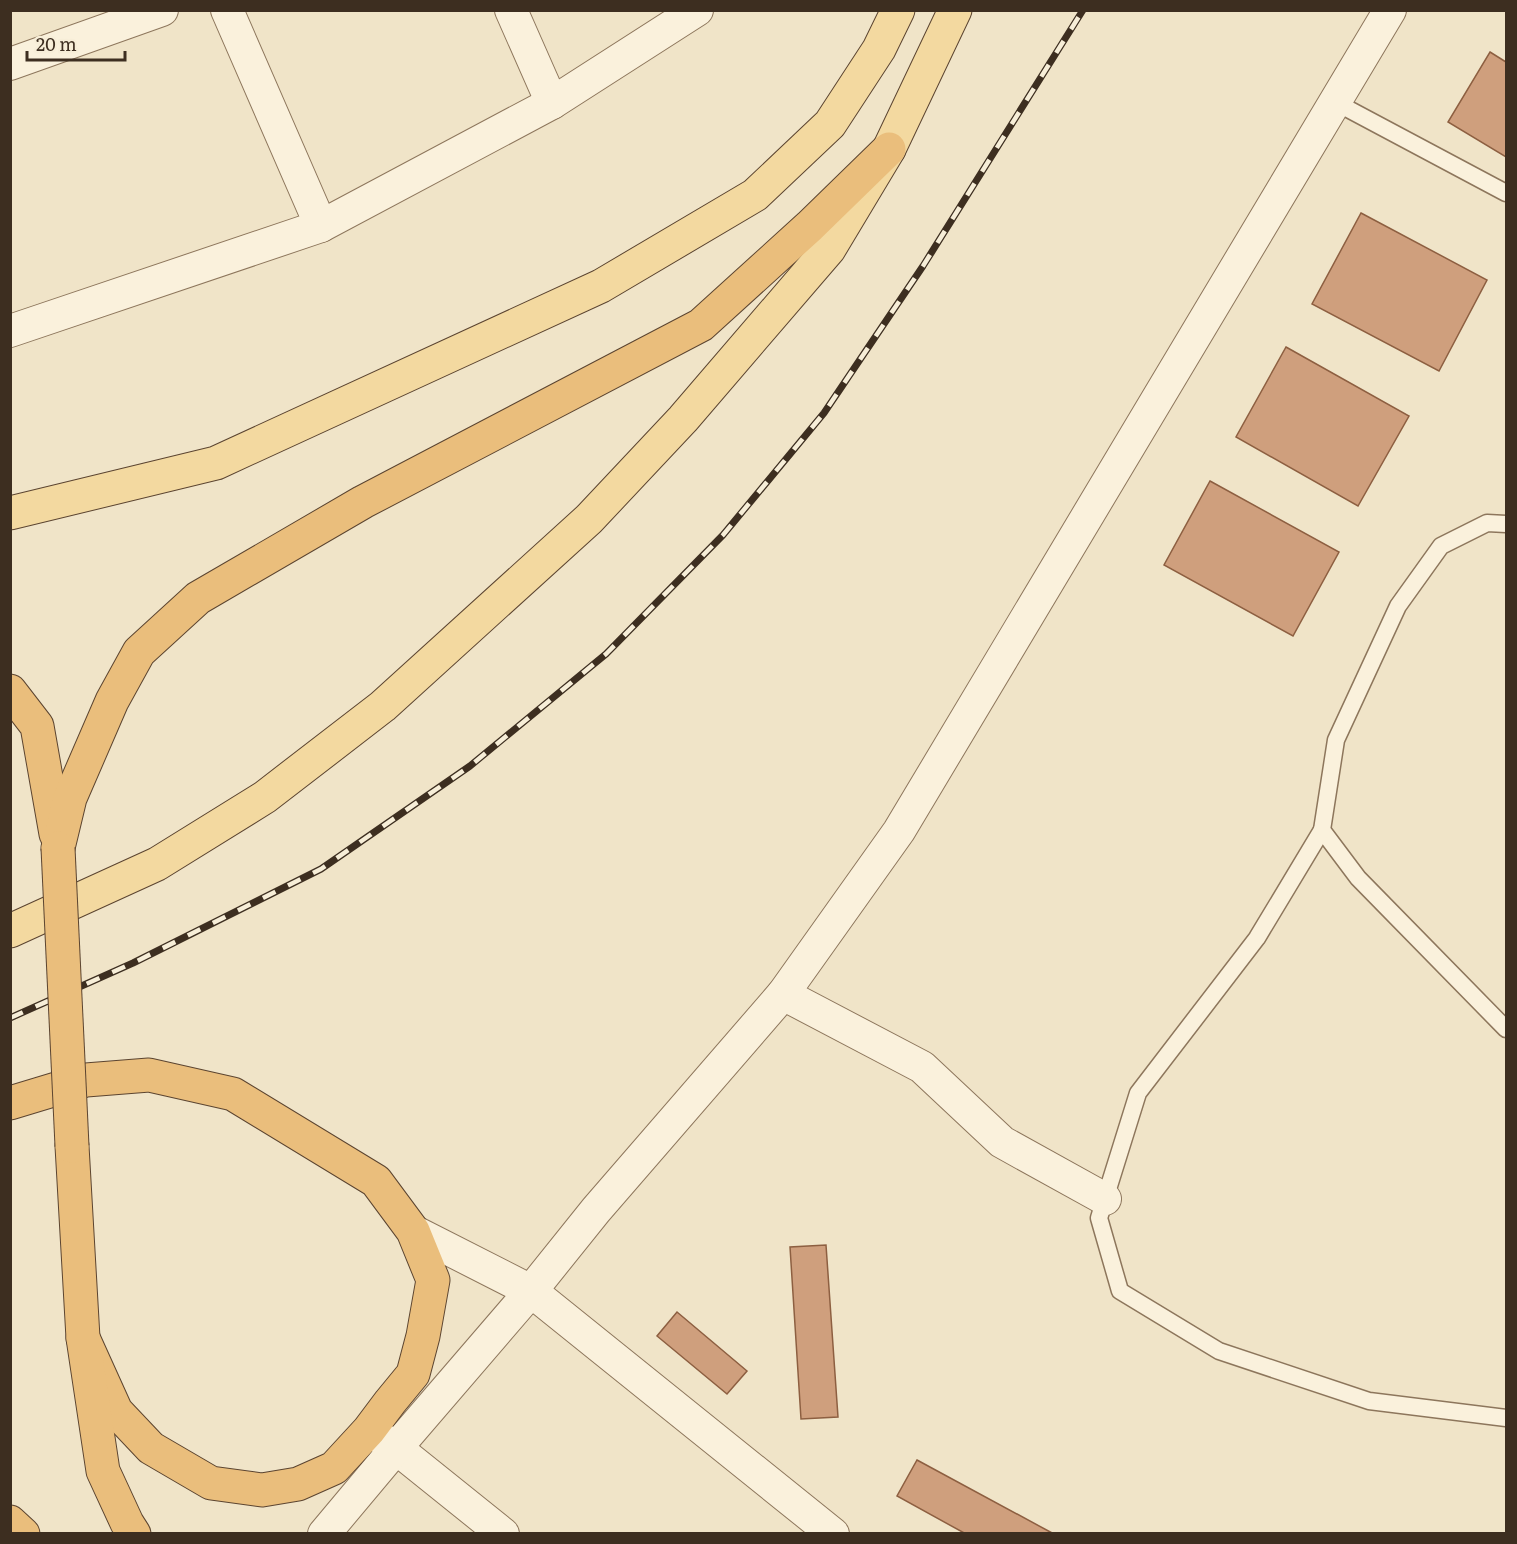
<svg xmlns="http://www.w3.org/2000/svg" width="1517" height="1544" font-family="Literata,serif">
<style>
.building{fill:#cf9f7d;stroke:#8d5f41;stroke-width:1.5}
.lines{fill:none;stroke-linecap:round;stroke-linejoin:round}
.service-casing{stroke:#8d765c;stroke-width:19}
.minor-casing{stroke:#8d765c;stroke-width:34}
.primary-casing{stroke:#5b4430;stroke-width:35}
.trunk-casing{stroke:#5b4430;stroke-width:35}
.service{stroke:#faf1dc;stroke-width:16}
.minor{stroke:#faf1dc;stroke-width:32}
.primary{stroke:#f3d9a0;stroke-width:33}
.trunk{stroke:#eabe7c;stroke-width:33}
.rail-casing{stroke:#3d2e20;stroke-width:7}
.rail{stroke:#f7eed8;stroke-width:4.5;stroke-dasharray:14;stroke-linecap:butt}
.trunk-bridge-casing{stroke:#5b4430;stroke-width:35;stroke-linecap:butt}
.trunk-bridge{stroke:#eabe7c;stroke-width:33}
</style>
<rect width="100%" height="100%" fill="#f0e4c8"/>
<g class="building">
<path d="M1490 52 1506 62V157L1448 122Z"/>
<path d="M1361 213 1487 280 1439 371 1312 304Z"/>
<path d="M1286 347 1409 416 1358 506 1236 437Z"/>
<path d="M1210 481 1339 552 1293 636 1164 565Z"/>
<path d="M826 1245 838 1417 801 1419 790 1247Z"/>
<path d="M677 1312 747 1371 727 1394 657 1336Z"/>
<path d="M917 1460 1054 1534H966L897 1496Z"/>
</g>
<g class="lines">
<g class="service-casing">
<g id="service">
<path d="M1335 102 1506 193"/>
<path d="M1506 524 1487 523 1441 546 1398 606 1336 740 1322 830 1358 878 1506 1029"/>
<path d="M1322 830 1257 938 1138 1093 1099 1218 1120 1291 1219 1351 1369 1401 1506 1418"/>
</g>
</g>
<g class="minor-casing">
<g id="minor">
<path d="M227 10 321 226"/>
<path d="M511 10 552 103"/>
<path d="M10 64 162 10"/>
<path d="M10 331 321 226 552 103 697 10"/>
<path d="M783 994 922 1067 1002 1142 1105 1199"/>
<path d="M413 1231 531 1291 833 1534"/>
<path d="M378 1436 396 1448 503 1534"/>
<path d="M324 1534 396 1448 531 1291 596 1210 783 994 899 831 1390 10"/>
</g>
</g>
<g class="primary-casing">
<g id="primary">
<path d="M10 513 216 463 601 286 755 195 830 124 879 49 898 10"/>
<path d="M10 931 157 864 265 797 383 706 589 519 683 419 829 249 889 149 955 10"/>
</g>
</g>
<g class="trunk-casing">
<g id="trunk">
<path d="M10 691 37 726 56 834"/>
<path d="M58 848 70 798 112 701 139 652 198 598 363 502 701 325 810 226 889 149"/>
<path d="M10 1103 86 1080 149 1075 233 1094 376 1181 413 1231 433 1280 423 1336 413 1374 390 1402 369 1430 334 1468 298 1484 262 1490 211 1483 151 1448 116 1411 83 1338"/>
<path d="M72 1146 83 1338 103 1471 127 1523 134 1534"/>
<path d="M10 1522 23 1534"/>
</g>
</g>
<use href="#service" class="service"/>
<use href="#minor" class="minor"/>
<use href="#primary" class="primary"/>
<use href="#trunk" class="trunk"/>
<g class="rail-casing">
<path id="rail" d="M10 1018 133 963 321 869 470 766 606 654 723 535 824 413 923 266 1083 10"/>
</g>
<use href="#rail" class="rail"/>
<g class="trunk-bridge-casing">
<path id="trunk-bridge" d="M58 848 72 1146"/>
</g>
<use href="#trunk-bridge" class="trunk-bridge"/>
</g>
<rect width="1517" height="1544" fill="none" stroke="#3d2e20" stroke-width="24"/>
<path d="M27 51v9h98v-9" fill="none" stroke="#3d2e20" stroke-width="3"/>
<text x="36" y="51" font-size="18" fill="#3d2e20" stroke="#f7eed8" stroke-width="4.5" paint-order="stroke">20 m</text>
</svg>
